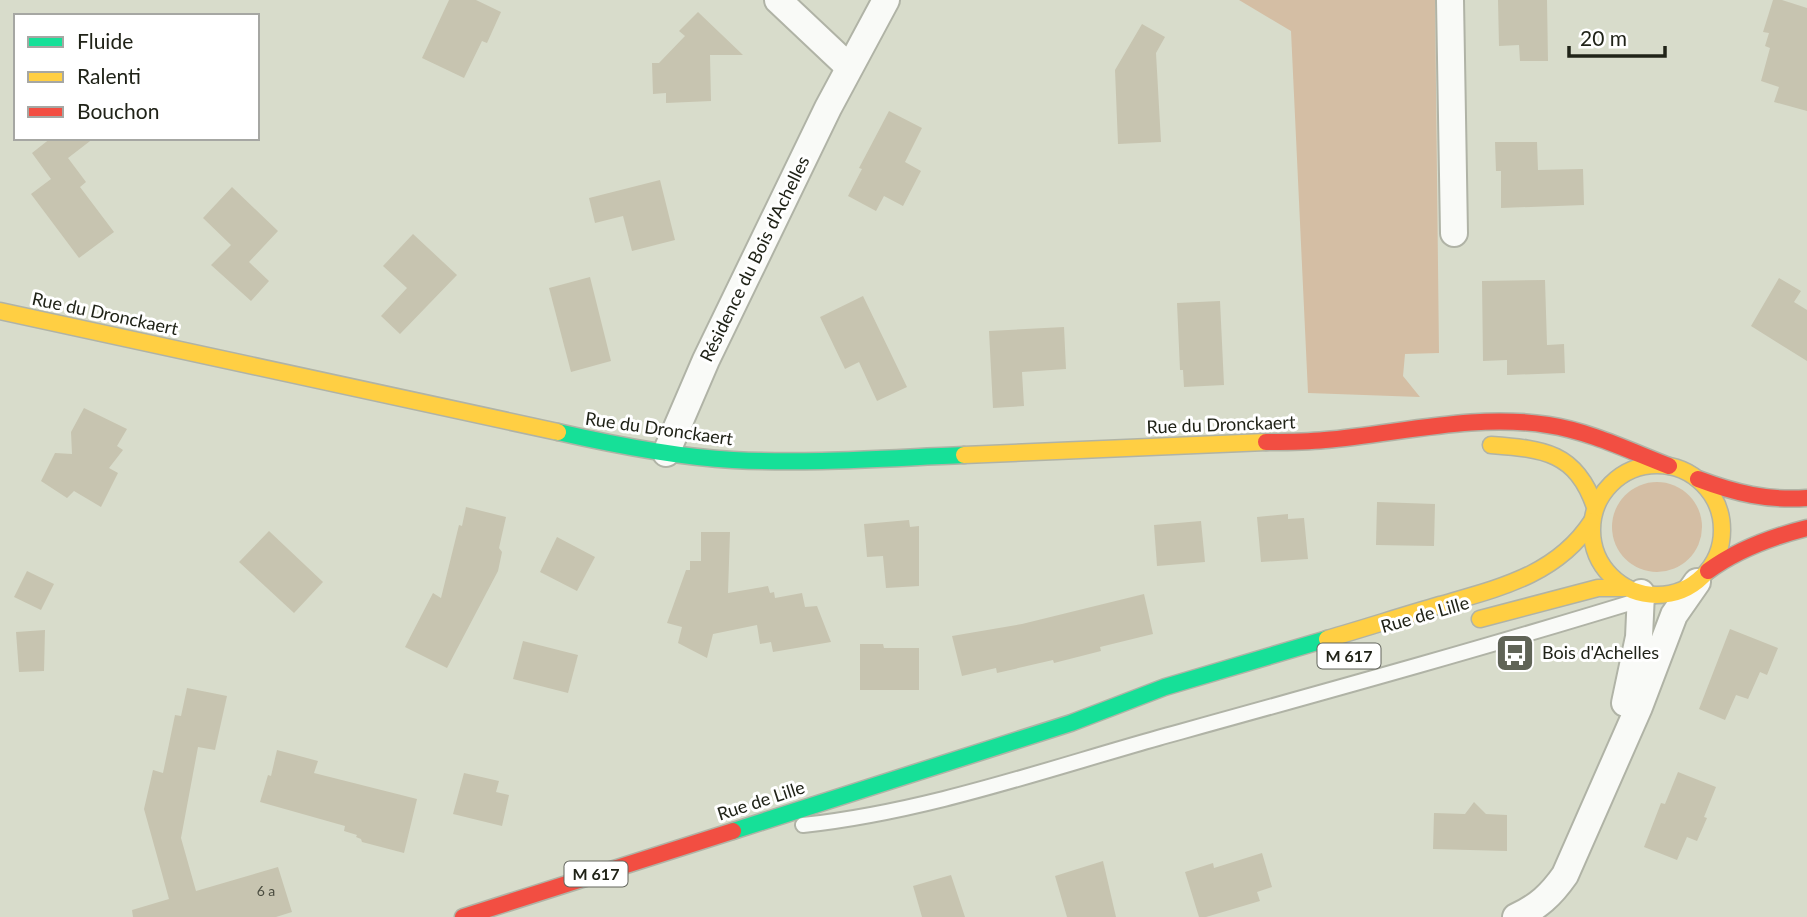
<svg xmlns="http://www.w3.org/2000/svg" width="1807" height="917" font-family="Lato,sans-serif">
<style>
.green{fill:#d4bea4}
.building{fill:#c7c4b0}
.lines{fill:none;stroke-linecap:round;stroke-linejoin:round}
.lane-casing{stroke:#b0b3a6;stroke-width:18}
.street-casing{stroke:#b0b3a6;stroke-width:30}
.fast-casing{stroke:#b0b3a6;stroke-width:19}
.slow-casing{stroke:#b0b3a6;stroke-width:19}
.jam-casing{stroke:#b0b3a6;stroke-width:19}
.lane{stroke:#f9faf7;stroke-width:14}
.street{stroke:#f9faf7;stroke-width:26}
.fast{stroke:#16e098;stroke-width:16}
.slow{stroke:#ffcf43;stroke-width:16}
.jam{stroke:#f24e42;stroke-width:16}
.labels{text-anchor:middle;stroke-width:6;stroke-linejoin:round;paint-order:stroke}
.number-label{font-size:14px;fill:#4a4c3f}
.shield{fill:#fff;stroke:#63655d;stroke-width:2}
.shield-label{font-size:16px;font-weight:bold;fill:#202318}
.street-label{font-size:18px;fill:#202318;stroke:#fff}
.poi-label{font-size:18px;fill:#202318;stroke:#fff;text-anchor:start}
</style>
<rect width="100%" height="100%" fill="#d8dccb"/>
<g class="green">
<path d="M1239 0H1435L1439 353 1405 354 1403 376 1420 397 1308 393 1291 31Z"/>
<circle cx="1657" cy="527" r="45"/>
</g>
<g class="building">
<path d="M449 0H476L501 12 487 43 482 41 464 78 422 58Z"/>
<path d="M1498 0H1547L1548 61H1520L1519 45 1499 46Z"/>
<path d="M1773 0H1782L1807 8V111L1774 102 1779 87 1761 81 1770 48 1765 46 1769 33 1763 32Z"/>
<path d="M698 12 743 55H710L711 101 666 103V93L653 94 652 63H659L685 36 679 31Z"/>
<path d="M1142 24 1165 37 1156 53 1161 142 1118 144 1115 70Z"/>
<path d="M889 111 922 128 905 162 921 171 903 206 884 196 876 211 848 196 862 169 859 168Z"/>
<path d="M51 138H94L68 158 86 182 80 187 114 232 79 258 31 194 51 179 32 153Z"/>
<path d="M1495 142H1537L1538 170 1583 169 1584 205 1501 208V171H1496Z"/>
<path d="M660 180 675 240 632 251 623 216 595 223 589 198Z"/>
<path d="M232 187 278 231 249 262 269 281 251 301 211 265 231 245 203 218Z"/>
<path d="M413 234 457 275 400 334 381 316 407 288 383 266Z"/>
<path d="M590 277 611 361 571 372 549 288Z"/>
<path d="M1779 278 1801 291 1794 302 1807 310V361L1751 326Z"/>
<path d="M1545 280 1547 345 1564 344 1565 373 1507 375V360L1483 361 1482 281Z"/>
<path d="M863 296 907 387 877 401 859 362 845 369 820 317Z"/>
<path d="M1220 301 1224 385 1184 387 1183 370H1180L1177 303Z"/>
<path d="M1064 327 1066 369 1022 372 1024 406 993 408 989 331Z"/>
<path d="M84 408 127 429 117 446 123 450 109 468 118 473 101 507 74 491 67 498 41 481 55 453 72 454 71 432Z"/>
<path d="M1377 502 1435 504 1434 546 1376 545Z"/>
<path d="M466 507 506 517 499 548 502 552 498 571 447 668 405 647 433 593 441 598 459 525 462 526Z"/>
<path d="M1288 514V519L1304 518 1308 559 1261 562 1257 517Z"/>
<path d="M909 520 910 527 919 526V586L886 588 883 556 867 557 864 524Z"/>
<path d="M1201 521 1205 562 1157 566 1154 525Z"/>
<path d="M269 531 323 582 294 613 239 562Z"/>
<path d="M701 532H730L728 593 768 586 770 593 774 592 775 598 802 593 805 607 817 606 831 642 773 652 771 642 760 644 757 625 713 634 707 658 678 643 682 627 667 623 686 570H690V561H701Z"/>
<path d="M557 537 595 557 577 591 540 572Z"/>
<path d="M27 571 54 584 41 610 14 597Z"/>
<path d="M1144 594 1153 634 1100 647 1101 651 1054 663 1053 660 997 673 996 668 962 676 952 636 1022 624Z"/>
<path d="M1730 629 1778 648 1767 675 1760 672 1748 699 1736 695 1725 720 1699 709Z"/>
<path d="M45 630 44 671 19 672 16 632Z"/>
<path d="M523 641 578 655 568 693 513 679Z"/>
<path d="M860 644H883L884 648H919V690H860Z"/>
<path d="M187 688 227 696 215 750 198 747 181 838 196 891 278 867 292 912 276 917H133L132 910 169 899 144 809 153 770 163 773 175 715 181 716Z"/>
<path d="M277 750 318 761 314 773 417 799 404 853 362 842 361 839 356 837 357 835 344 831 345 826 260 802 268 775 271 776Z"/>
<path d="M1678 772 1716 787 1704 817 1707 818 1697 841 1687 837 1677 860 1644 847 1661 803 1665 804Z"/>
<path d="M464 773 499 781 496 792 509 795 502 826 453 814Z"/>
<path d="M1474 802 1486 814 1507 815V851L1433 849 1434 813 1465 814Z"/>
<path d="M1262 853 1272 887 1257 892 1260 901 1206 917H1199L1185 872 1213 863 1214 868Z"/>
<path d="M1103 861 1116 917H1067L1055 876Z"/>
<path d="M951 875 965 917H922L913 886Z"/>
</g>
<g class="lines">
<g class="lane-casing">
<path id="lane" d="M803 825C924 812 1041 771 1158 738 1324 692 1491 646 1656 595"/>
</g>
<g class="street-casing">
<g id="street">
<path d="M778 0 849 67"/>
<path d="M1450 0 1454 233"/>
<path d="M666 453 706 360 828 108 886 0"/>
<path d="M1625 703 1639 637 1641 593"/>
<path d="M1516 917C1538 907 1551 895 1565 875L1639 707 1674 615 1697 582"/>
</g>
</g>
<g class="fast-casing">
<g id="fast">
<path d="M558 432C615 445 675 457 733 460 810 464 887 458 964 455"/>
<path d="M733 831 1071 723 1165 687 1327 639"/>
</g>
</g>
<g class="slow-casing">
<g id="slow">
<path d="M0 311 558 432"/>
<path d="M1491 445C1544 449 1576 452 1595 507"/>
<path d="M964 455 1266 442"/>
<circle cx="1657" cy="530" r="65"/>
<path d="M1480 619 1598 588H1627"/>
<path d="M1327 639C1365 628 1402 616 1440 605 1499 588 1557 575 1592 521"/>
</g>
</g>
<g class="jam-casing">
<g id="jam">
<path d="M1266 442C1285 442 1305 442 1325 440 1398 434 1474 413 1548 425 1589 431 1630 451 1669 466"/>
<path d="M1698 479C1735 493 1768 501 1807 498"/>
<path d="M1708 571C1738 549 1771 537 1807 528"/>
<path d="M463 917 733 831"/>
</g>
</g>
<use href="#lane" class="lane"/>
<use href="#street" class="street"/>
<use href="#fast" class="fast"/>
<use href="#slow" class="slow"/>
<use href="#jam" class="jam"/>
</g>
<defs>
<g id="bus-square" transform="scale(2.0125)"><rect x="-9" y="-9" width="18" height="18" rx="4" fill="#606457" stroke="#fff"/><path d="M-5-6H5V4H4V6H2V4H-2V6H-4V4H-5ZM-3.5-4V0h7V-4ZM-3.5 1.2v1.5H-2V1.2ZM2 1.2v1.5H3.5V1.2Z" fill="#fff"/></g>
</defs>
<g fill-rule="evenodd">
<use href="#bus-square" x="1515" y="653"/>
</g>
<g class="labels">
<g class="number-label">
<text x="266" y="896">6 a</text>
</g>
<g class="shield">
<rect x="1317.5" y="643.5" width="63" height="25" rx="5"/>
<rect x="564.5" y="861.5" width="63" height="25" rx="5"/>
</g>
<g class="shield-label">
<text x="1349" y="662">M 617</text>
<text x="596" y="880">M 617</text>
</g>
<g class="street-label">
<text transform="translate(755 259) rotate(-64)" y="6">Résidence du Bois d'Achelles</text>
<text transform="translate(105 314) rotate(12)" y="6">Rue du Dronckaert</text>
<text transform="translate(1221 425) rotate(-2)" y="6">Rue du Dronckaert</text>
<text transform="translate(659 429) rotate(8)" y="6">Rue du Dronckaert</text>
<text transform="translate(1425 615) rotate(-16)" y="6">Rue de Lille</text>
<text transform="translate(761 801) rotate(-18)" y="6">Rue de Lille</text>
</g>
<g class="poi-label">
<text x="1542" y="659">Bois d'Achelles</text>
</g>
</g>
<rect x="14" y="14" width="245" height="126" fill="#ffffff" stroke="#a6a7a3" stroke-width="2"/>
<rect x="28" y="37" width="35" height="10" fill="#16e098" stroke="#a6a7a3" stroke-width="2"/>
<text x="77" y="49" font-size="21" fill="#202318">Fluide</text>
<rect x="28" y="72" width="35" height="10" fill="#ffcf43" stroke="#a6a7a3" stroke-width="2"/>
<text x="77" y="84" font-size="21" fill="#202318">Ralenti</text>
<rect x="28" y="107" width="35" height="10" fill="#f24e42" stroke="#a6a7a3" stroke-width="2"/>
<text x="77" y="119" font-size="21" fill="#202318">Bouchon</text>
<path d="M1569 46v10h96v-10" fill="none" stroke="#202318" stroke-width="3.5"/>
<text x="1580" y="46" font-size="21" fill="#202318" stroke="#ffffff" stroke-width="5" paint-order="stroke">20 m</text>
</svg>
